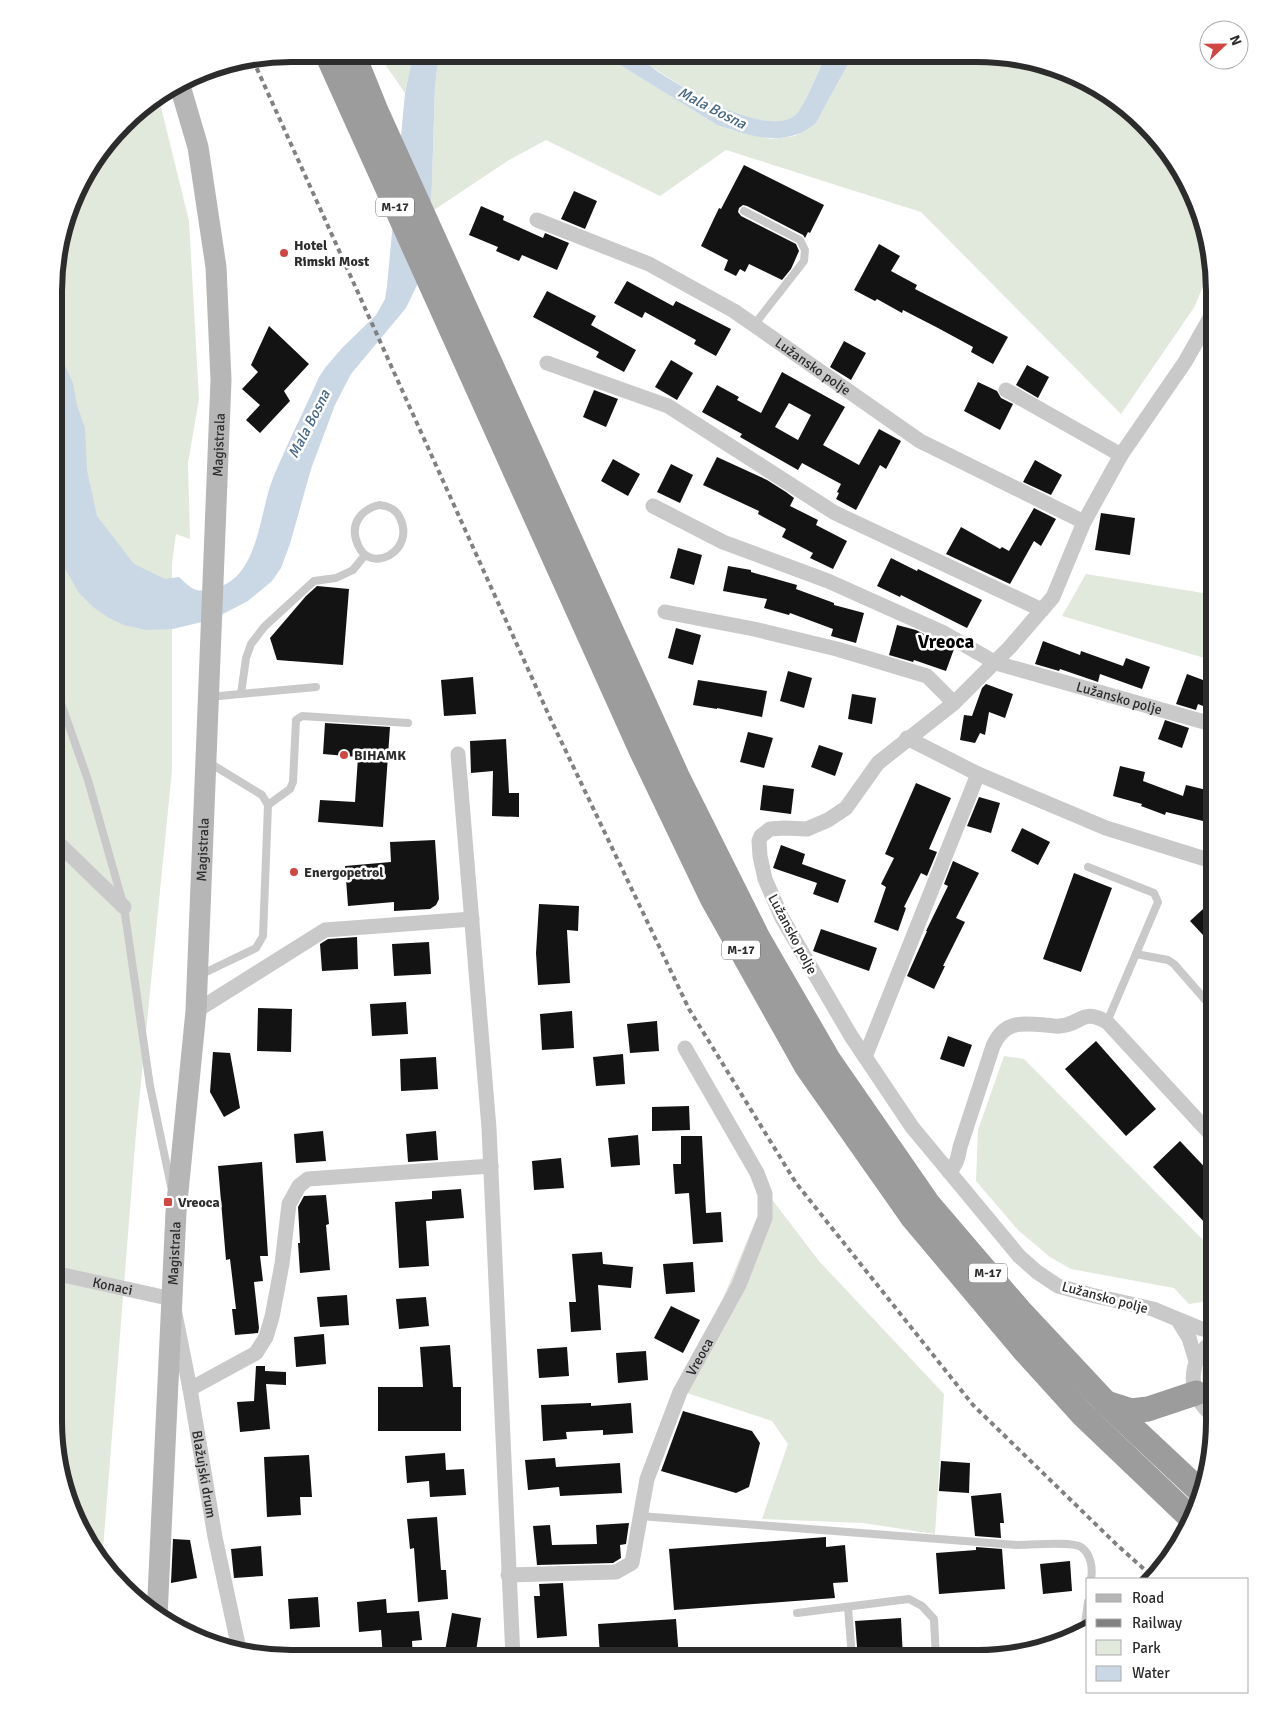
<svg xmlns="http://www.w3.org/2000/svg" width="1269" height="1713" font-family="Signika,sans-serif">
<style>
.green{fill:#e1e8dc}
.water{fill:#cad8e6}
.building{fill:#131313;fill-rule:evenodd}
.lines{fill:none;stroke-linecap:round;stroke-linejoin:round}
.service{stroke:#c9c9c9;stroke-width:8}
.minor{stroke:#c9c9c9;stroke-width:15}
.secondary{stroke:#b6b6b6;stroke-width:21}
.trunk{stroke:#9c9c9c;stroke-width:25}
.rail{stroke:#818181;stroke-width:4;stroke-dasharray:5 4;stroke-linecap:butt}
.poi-dot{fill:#cf4643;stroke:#fff;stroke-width:2}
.labels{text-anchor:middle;stroke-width:5;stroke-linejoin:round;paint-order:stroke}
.shield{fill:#fff;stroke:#6b6b6b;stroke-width:1}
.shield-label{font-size:12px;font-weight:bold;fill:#2c2c2c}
.poi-label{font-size:14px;font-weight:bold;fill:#2c2c2c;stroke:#fff;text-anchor:start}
.street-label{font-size:14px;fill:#2c2c2c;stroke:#fff}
.water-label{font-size:15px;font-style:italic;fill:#456584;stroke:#fff}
.district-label{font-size:19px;font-weight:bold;fill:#000;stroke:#fff}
.rim{fill:none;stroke:#2c2c2c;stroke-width:6}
</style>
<rect width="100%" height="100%" fill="#fff"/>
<g class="green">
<path d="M378 54H413L405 93Z"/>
<path d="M441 54 604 55 717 125 734 131 771 139 795 136 816 123 853 55 1009 56 1110 94 1156 135 1191 186 1210 268 1195 306 1121 414 921 212 726 150 660 196 546 140 509 160 431 212 435 88 437 69Z"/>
<path d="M634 55H826C817 70 806 108 794 116 758 141 664 75 634 55Z"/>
<path d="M159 99 189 221 199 399 188 463 190 539 176 534 172 563V770L136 1133 102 1562 78 1527 54 1422 56 260 85 173 135 113Z"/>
<path d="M1086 574 1215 595V661L1062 616Z"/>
<path d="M1004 1056 1024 1059 1215 1252V1300L1189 1304 1174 1288 1071 1269 1050 1257 1018 1230 976 1181 978 1130Z"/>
<path d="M767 1193 819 1261 944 1394 935 1534 863 1523 762 1519 788 1444 772 1421 684 1392Z"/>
<path d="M1215 1348V1405C1199 1390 1196 1363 1215 1348Z"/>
</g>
<g class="water">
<path d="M413 54H441L437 69 435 88 431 212 421 277 406 308 351 374 335 405 311 469 290 544 281 568 272 581 248 601 225 613 202 622 173 629 146 630 124 625 109 618 93 607 79 593 55 551 56 346 73 383 77 405 85 428 87 470 97 516 134 564 165 579 179 577C194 591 195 593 216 588 259 577 259 513 273 478 287 444 304 411 319 377L325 368 342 348 376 315 385 299 387 286 405 93Z"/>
<path d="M604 55C613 55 627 52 635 55 644 59 652 68 660 73 687 90 764 137 794 116 805 108 818 70 826 55H853L816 123C786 149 750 136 717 125Z"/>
</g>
<g class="building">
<path d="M744 165 824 205 810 233 808 232 805 238 803 235 747 206 743 205 739 208 738 212 741 216 796 244 799 251 791 269 782 280 749 264 745 272 740 269 736 276 724 270 728 260 701 246 719 208 721 209Z"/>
<path d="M574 191 597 201 585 229 561 219Z"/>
<path d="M481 206 504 216 503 220 543 238 545 233 569 243 557 270 522 255 519 261 496 251 498 247 469 235Z"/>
<path d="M879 244 900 256 891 271 917 285 915 289 1008 337 993 364 971 352 973 347 938 328 903 310 902 313 877 299 875 301 854 290Z"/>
<path d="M627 281 673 306 676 301 731 329 716 356 694 344 696 340 645 312 642 318 614 303Z"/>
<path d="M547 291 596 316 591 325 636 350 624 372 596 357 599 352 533 317Z"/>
<path d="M269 326 309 364 284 391 290 401 260 433 246 420 260 405 242 389 258 372 251 365Z"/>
<path d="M844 341 866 353 851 380 830 367Z"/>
<path d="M671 360 693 373 677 400 655 387Z"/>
<path d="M1027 365 1049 377 1038 398 1016 385Z"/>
<path d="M782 372 845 407 823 445 859 465 879 429 901 441 886 469 880 465 856 510 836 499 839 493 837 492 841 484 802 463 798 470 740 437 742 434 702 412 717 385 739 397 737 400 761 413ZM789 403 811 415 798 440 775 427Z"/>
<path d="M978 382 997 391 1001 398 1013 404 1000 430 964 411Z"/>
<path d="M594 390 618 399 606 427 583 417Z"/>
<path d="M717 457 767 480 786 492 794 498 790 506 818 520 816 525 847 541 833 569 810 558 813 553 782 537 786 529 758 514 759 511 703 485Z"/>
<path d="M613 459 640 474 628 496 601 481Z"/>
<path d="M1035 460 1062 475 1051 495 1023 482Z"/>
<path d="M671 464 693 475 680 503 657 492Z"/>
<path d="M1034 508 1056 519 1041 546 1034 541 1010 584 946 554 961 527 1000 549 1002 547 1009 551Z"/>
<path d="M1101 513 1135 518 1130 555 1095 550Z"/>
<path d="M678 548 702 555 694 585 670 578Z"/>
<path d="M891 558 917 571 918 569 982 600 967 628 901 595 900 597 877 586Z"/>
<path d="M728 566 751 570V572L797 585 796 589 834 603V605L864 613 856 643 831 636 833 629 790 613 789 615 764 608 767 599 723 591Z"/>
<path d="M317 586 349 589 343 665 277 660 270 638 306 596Z"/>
<path d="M897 625 916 630 954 649 946 671 914 660 913 662 889 655Z"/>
<path d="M676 628 701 635 693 665 668 658Z"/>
<path d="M1043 641 1080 655 1081 651 1123 666 1126 658 1150 667 1142 689 1100 674 1098 682 1060 669 1059 671 1035 664Z"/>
<path d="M788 671 812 678 804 708 780 701Z"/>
<path d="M1187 674 1211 683 1203 706 1198 704 1196 710 1176 704Z"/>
<path d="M473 677 476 714 444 716 441 680Z"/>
<path d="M698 680 767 691 762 717 717 708V709L693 705Z"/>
<path d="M986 684 1013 694 1005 718 989 712 985 735 980 733 975 743 960 740 964 715 972 716 982 688Z"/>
<path d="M852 694 876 698 872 724 848 719Z"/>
<path d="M1165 720 1189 728 1182 748 1158 739Z"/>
<path d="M325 723 390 727 383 827 318 822 320 800 355 802 358 757 323 754Z"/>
<path d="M748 732 773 738 764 768 740 762Z"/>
<path d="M506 739 509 793H519V817L492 816 493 771 471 773 470 741Z"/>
<path d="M819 745 843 753 835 776 811 767Z"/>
<path d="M1120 766 1145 772 1143 781 1183 796 1186 785 1215 792V822L1204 818 1203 821 1166 812 1165 815 1141 806 1142 804 1113 796Z"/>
<path d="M916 783 951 798 929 849 937 852 927 876 921 873 904 907 906 908 898 931 874 922 886 887 881 884 894 858 885 854Z"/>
<path d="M763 785 794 789 791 814 760 810Z"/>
<path d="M979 797 1000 803 991 833 967 826Z"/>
<path d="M1022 828 1050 842 1038 865 1011 851Z"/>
<path d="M435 840 439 899 436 905 430 909 394 911V902L348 906 345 866 391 862 390 842Z"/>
<path d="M781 845 805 854 802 864 846 880 838 903 813 894 817 883 773 868Z"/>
<path d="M953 861 979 873 956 918 965 922 943 966H945L934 989 907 976 927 931H926L948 886 944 884Z"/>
<path d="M1074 873 1112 888 1081 972 1043 959Z"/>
<path d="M1215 898V948L1190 921Z"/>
<path d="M539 904 579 906 578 931 567 930 570 983 538 985 536 953Z"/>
<path d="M821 929 877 948 869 971 813 951Z"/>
<path d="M357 937 358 969 322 971 320 944 328 939Z"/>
<path d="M429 942 431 974 394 976 392 944Z"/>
<path d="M406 1002 408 1034 372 1036 370 1004Z"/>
<path d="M258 1008 292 1009 291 1052 257 1051Z"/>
<path d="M572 1011 574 1048 542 1050 540 1014Z"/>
<path d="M657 1021 659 1051 630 1053 627 1024Z"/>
<path d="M948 1036 972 1045 964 1067 940 1059Z"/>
<path d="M1096 1041 1156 1109 1126 1136 1065 1069Z"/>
<path d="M213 1052 230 1053 240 1108 224 1117 210 1092Z"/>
<path d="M623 1054 625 1084 596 1086 593 1057Z"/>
<path d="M436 1057 438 1089 401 1091 400 1059Z"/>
<path d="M689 1106 690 1130 652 1131V1107Z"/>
<path d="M323 1131 326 1161 296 1163 294 1134Z"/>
<path d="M436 1131 438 1160 408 1162 406 1134Z"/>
<path d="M638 1135 640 1165 611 1167 608 1138Z"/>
<path d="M681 1136H702L706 1213 721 1212 723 1242 693 1244 689 1193 675 1194 673 1164H681Z"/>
<path d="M1180 1141 1215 1178V1215L1206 1224 1153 1167Z"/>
<path d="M561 1158 564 1188 534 1190 532 1161Z"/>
<path d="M262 1162 268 1256H260L263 1281 254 1282 259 1328 258 1333 235 1335 232 1309H236L230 1259 226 1260 218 1166Z"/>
<path d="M461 1189 464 1218 426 1221 429 1266 399 1268 395 1202 432 1199V1191Z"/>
<path d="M326 1195 329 1224 326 1225 330 1270 300 1273 298 1243H300L298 1207 304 1196Z"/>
<path d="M602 1252 603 1264 633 1267 631 1288 598 1285 601 1330 571 1332 569 1302H576L572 1254Z"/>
<path d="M693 1262 695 1292 666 1294 663 1264Z"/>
<path d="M347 1295 349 1325 320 1327 317 1297Z"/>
<path d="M426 1297 429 1326 399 1329 396 1299Z"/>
<path d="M671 1306 700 1320 683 1353 654 1338Z"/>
<path d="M324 1334 326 1364 296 1367 294 1337Z"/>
<path d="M450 1345 453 1387H461V1431H378V1387H423L420 1347Z"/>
<path d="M567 1347 569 1376 539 1378 537 1349Z"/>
<path d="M646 1351 648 1380 618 1383 616 1353Z"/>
<path d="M256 1366H265V1371L286 1372V1385L266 1384 270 1429 240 1432 237 1402 254 1401Z"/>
<path d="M591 1403V1406L631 1403 633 1433 603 1435V1430L566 1432 567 1439 543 1441 541 1405Z"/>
<path d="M683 1411 752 1431 760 1443 749 1487 736 1493 661 1471Z"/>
<path d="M445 1453 446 1470 464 1469 466 1495 430 1497 429 1481 407 1483 405 1456Z"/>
<path d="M309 1455 312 1497H300L301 1515 267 1517 264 1457Z"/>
<path d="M555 1458 556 1467 620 1463 622 1493 560 1496 559 1487 528 1490 525 1460Z"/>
<path d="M941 1461 970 1463 969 1493 939 1491Z"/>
<path d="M1001 1493 1004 1523H1000L1001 1538 975 1536 971 1496Z"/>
<path d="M437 1517 441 1570H446L448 1599 418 1602 414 1548 410 1549 407 1519Z"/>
<path d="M629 1523 626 1544 620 1545 621 1558 613 1563 537 1565 533 1526 550 1525 552 1545 597 1544 596 1525Z"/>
<path d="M826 1537V1547L845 1545 848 1582 833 1583 835 1598 674 1610 669 1549Z"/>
<path d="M173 1539 190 1540 197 1578 171 1583Z"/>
<path d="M261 1546 263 1576 234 1578 231 1549Z"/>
<path d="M976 1547 1002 1549 1005 1589 939 1594 936 1553 976 1550Z"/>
<path d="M1070 1561 1072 1591 1043 1594 1040 1564Z"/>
<path d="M563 1583 567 1636 537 1638 534 1596H540L539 1584Z"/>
<path d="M318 1597 320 1627 290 1629 288 1599Z"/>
<path d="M386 1599 387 1613 419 1611 422 1640 412 1641 413 1658H383L381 1630 359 1632 357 1602Z"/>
<path d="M452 1613 481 1618 475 1658 444 1656Z"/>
<path d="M901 1618 903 1659H858L855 1621Z"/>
<path d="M676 1619 679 1658H600L598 1624Z"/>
</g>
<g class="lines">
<g class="service">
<path d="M744 211 800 240 805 250 804 261 754 325"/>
<path d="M379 505C389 506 396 509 400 518 416 551 370 575 358 545 349 525 360 510 379 505Z"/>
<path d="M55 686 88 780 124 907 150 1086 171 1186"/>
<path d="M241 694 246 658 251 644 264 627 314 581 336 578 353 570 365 555"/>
<path d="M209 697 316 687"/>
<path d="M268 805 290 789 293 782 296 720 302 716 408 723"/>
<path d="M1088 867 1154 893 1158 902 1107 1022"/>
<path d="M1136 954 1168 960 1174 964 1215 1011"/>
<path d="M200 975 256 948 263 936 268 805 262 795 208 762"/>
<path d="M640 1516 1017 1545C1030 1545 1072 1541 1081 1547 1091 1554 1093 1568 1091 1579"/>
<path d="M848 1607 852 1659"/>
<path d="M797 1613 909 1599 922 1606 934 1619 936 1659"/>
<path d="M1085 1624 1088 1602"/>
</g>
<g class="minor">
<path id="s1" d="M537 220 649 264 734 311 920 441 1084 522"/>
<path d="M547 363 668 406 835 513 1042 610"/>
<path d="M1006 390 1121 455"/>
<path id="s2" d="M653 506 723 542 828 581 942 632 996 663 1215 725"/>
<path d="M665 612 754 629 837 649 927 676 954 703"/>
<path d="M907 738 978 774 1106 828 1215 862"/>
<path d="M458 754 489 1128 513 1658"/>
<path d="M55 840 124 907"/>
<path d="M196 1011 325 930 472 919"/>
<path d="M865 1057 978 774"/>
<path d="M949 1172C957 1164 958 1158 960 1147L993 1046C1004 1021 1020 1023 1045 1025 1050 1025 1056 1027 1060 1026 1082 1024 1082 1008 1107 1022L1215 1139"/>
<path id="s3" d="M54 1273 172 1299 190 1389 215 1537 239 1649"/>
<path d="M1178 1320 1189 1338 1196 1361"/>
<path d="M1215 1332 1199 1328 1153 1309 1091 1295 1058 1286 1037 1272 1019 1256 912 1127 851 1036 782 918 765 879 760 856 759 841 761 836 770 829 784 828 807 829 828 820 846 808 878 763 954 703 1010 647 1053 597 1084 522 1121 455 1185 362 1215 309"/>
<path d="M190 1389 256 1353 266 1337 272 1317 282 1264 289 1204 299 1186 308 1179 491 1166"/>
<path d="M1215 1417C1185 1396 1187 1359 1215 1339"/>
<path id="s4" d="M508 1575 616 1572 632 1563 647 1479 680 1392 739 1285 765 1218V1194L757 1173 685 1048"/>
</g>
<path class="secondary" id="s5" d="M157 1617 176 1212 196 1011 221 380 216 267 198 147 180 86"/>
<g class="trunk">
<path d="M327 54 642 752 712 898 807 1067 913 1218 1024 1350 1084 1416 1192 1519"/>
<path d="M353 54 376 111 677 776 758 938 828 1059 929 1205 1019 1310 1106 1403 1203 1494"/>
<path d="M1106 1403 1131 1411 1148 1409 1196 1393"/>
</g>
<path class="rail" d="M253 60 551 720 689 1009 796 1183 973 1405 1116 1544 1154 1578"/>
</g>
<g class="poi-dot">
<circle cx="284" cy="253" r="5"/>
<circle cx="344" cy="755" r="5"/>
<circle cx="294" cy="872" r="5"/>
<rect x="163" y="1197" width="10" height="10" rx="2.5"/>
</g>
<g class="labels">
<g class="shield">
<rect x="376" y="197.5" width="38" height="19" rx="4"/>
<rect x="722" y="940.5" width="38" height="19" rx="4"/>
<rect x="969" y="1263.5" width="38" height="19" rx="4"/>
</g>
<g class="shield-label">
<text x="395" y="211">M-17</text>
<text x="741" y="954">M-17</text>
<text x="988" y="1277">M-17</text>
</g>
<g class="poi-label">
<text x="294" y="250">Hotel<tspan x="294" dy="16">Rimski Most</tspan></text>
<text x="354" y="760">BIHAMK</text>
<text x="304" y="877">Energopetrol</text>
<text x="178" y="1207">Vreoca</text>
</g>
<g class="street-label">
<text dy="5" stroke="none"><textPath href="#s1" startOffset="314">Lužansko polje</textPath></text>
<text dy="5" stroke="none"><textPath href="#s5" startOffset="1174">Magistrala</textPath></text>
<text dy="5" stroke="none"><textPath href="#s2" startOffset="506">Lužansko polje</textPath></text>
<text dy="5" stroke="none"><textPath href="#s5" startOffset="769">Magistrala</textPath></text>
<text transform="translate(793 934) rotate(62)" y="5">Lužansko polje</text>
<text dy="5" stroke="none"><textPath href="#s5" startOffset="364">Magistrala</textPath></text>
<text dy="5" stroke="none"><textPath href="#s3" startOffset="60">Konaci</textPath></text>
<text transform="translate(1105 1297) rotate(15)" y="5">Lužansko polje</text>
<text dy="5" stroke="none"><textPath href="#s4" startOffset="345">Vreoca</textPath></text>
<text dy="5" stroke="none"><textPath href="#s3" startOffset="299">Blažujski drum</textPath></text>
</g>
<g class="water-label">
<text transform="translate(712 108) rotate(27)" y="5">Mala Bosna</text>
<text transform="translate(309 424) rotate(-63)" y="5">Mala Bosna</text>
</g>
<g class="district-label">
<text x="946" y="648">Vreoca</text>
</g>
</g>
<path d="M0 0H1269V1713H0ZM291 62H977A229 229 0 0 1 1206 291V1421A229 229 0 0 1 977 1650H291A229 229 0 0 1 62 1421V291A229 229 0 0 1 291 62Z" fill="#fff" fill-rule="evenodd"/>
<path class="rim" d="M291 62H977A229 229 0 0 1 1206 291V1421A229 229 0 0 1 977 1650H291A229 229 0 0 1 62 1421V291A229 229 0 0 1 291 62Z"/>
<rect x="1086" y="1578" width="162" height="115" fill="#ffffff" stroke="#ababab"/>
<rect x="1096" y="1594" width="25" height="8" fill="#b6b6b6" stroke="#ababab"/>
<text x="1132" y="1603" font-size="15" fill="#2c2c2c">Road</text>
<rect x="1096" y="1619" width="25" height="8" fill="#818181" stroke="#ababab"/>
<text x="1132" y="1628" font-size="15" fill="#2c2c2c">Railway</text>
<rect x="1096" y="1640" width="25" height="15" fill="#e1e8dc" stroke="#ababab"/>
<text x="1132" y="1653" font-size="15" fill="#2c2c2c">Park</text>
<rect x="1096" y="1666" width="25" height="15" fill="#cad8e6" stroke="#ababab"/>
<text x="1132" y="1678" font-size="15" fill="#2c2c2c">Water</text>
<g transform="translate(1224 45) rotate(68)"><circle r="24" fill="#ffffff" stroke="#ababab"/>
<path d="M0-4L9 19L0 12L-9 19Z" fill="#cf4643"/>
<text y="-8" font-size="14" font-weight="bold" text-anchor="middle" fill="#2c2c2c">N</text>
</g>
</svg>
